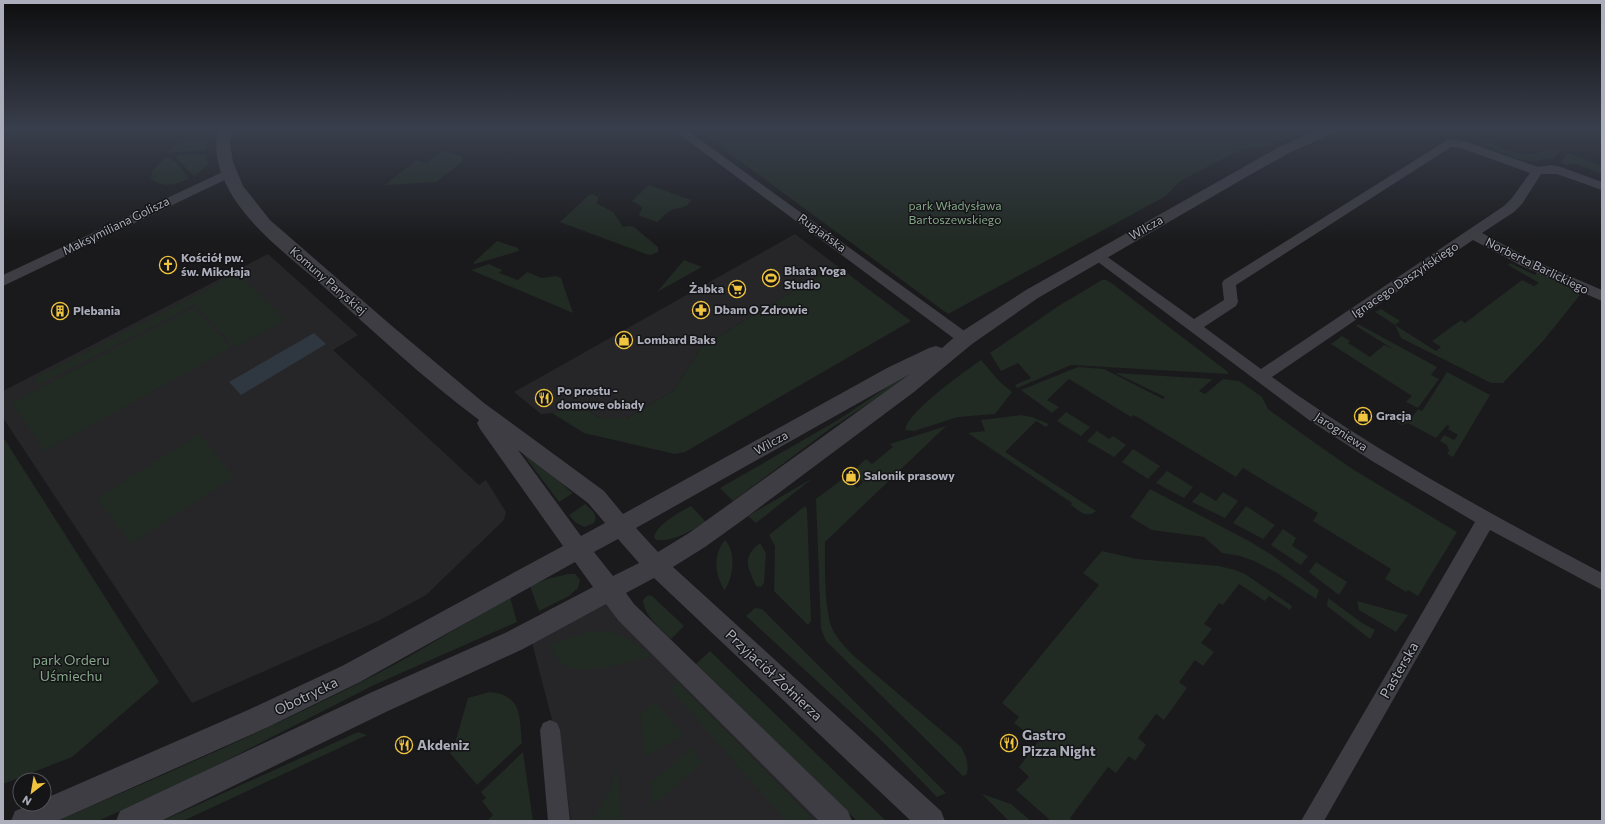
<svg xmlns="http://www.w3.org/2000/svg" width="1605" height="824" font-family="Commissioner,sans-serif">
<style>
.built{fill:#262629}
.green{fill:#212a23}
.water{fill:#2f3740}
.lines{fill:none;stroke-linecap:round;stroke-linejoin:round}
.minor{fill:#3d3d43;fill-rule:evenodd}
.tertiary{fill:#3d3d43;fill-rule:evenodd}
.labels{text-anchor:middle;stroke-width:3;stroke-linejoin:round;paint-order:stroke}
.park-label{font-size:12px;fill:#84a689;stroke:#151417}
.street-label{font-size:12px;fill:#acafbb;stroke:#151417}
.poi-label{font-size:12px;font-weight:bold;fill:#acafbb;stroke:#151417;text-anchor:start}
.near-park-label{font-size:14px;fill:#84a689;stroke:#151417}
.near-street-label{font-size:14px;fill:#acafbb;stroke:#151417}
.near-poi-label{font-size:14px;font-weight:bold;fill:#acafbb;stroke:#151417;text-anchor:start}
</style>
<rect width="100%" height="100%" fill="#1a1a1c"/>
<g class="built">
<path d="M795 234 836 265 701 347 673 391 627 418H600L577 404 552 413 541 414 514 392Z"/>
<path d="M268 254 358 335 333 350 479 485 486 480 506 512 504 520 426 595 378 621 192 703 3 418V391Z"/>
<path d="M605 599 825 821H571L562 758 531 639Z"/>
</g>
<g class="green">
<path d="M195 128H212L206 150 166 153Z"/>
<path d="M695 128H1313L1272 146 1240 150 1180 181 1166 196 948 314Z"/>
<path d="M1569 128H1602V140Z"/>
<path d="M1478 138C1492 143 1510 154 1526 154 1538 154 1549 146 1560 150L1553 159C1544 157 1539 162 1531 161 1514 160 1490 147 1476 139Z"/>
<path d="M445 150 463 157V161L436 182 385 185 416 160 427 163Z"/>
<path d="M1568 153 1602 166V174L1575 164 1567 165 1561 162Z"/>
<path d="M206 154 208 165 194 176 176 158 179 155Z"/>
<path d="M166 157 176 162 188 177V179C175 185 162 188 151 179L152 171Z"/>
<path d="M649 185 691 200C687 210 678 206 670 211 665 214 661 219 657 222L638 215 642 210V207L632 201Z"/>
<path d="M593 194 599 198 596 203 613 212 623 227 630 226 634 227 658 247V252L651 255 646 254 560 222 588 196Z"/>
<path d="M497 241 518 248 519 251 475 264 473 263Z"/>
<path d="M684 260 702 267 657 292Z"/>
<path d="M1510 263 1535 275 1537 272 1573 288 1580 295 1543 341 1503 383H1491L1401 338 1395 325 1375 312 1381 309 1400 321 1395 325 1436 351 1441 347 1432 341 1461 320 1465 323 1522 280 1534 286 1539 283 1508 265Z"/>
<path d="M489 264 502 270 499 273 518 280 527 272 542 278 556 276 561 278 573 313 471 270Z"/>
<path d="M836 265 911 321 685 452 675 454 584 433 552 413 577 404 600 418H627L673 391 701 347Z"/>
<path d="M238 273 286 320 235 348 194 305 39 385 34 379Z"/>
<path d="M1102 280H1106L1110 282 1228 372V374L1071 365 1017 388 1015 385 1031 378 1018 363 1001 371 990 353 1060 305Z"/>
<path d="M193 308 231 348 45 451 11 403Z"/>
<path d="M1358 324 1437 367 1431 375 1439 379 1418 408 1406 402 1412 396 1331 344 1342 336 1350 341 1348 343 1370 357 1384 345 1393 349 1356 326Z"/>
<path d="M963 342 831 428 733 501 720 488 838 420 923 363Z"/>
<path d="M981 360 999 381 1012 392 995 414 958 417 914 431 906 430C903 415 968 369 981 360Z"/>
<path d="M1078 367 1104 369 1163 399 1165 397 1115 373 1213 379 1199 391 1205 394 1223 379 1239 381 1262 397 1268 409 1315 443 1354 470 1457 532 1418 596 1408 590 1406 592 1385 579 1391 569 1313 521 1318 513 1243 468 1236 477 1134 415 1131 417 1069 379 1047 400 1059 407 1052 413 1021 390Z"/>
<path d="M1447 372 1490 395 1453 457 1447 454 1449 451 1447 445 1440 441 1444 435 1454 440 1458 435 1448 429 1450 426 1447 425 1436 438 1408 423 1402 425 1395 421 1401 411 1412 417 1418 409 1422 411Z"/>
<path d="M1066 412 1090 427 1081 436 1057 421Z"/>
<path d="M1021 415 1032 417 1049 424 1046 427 1036 421 1005 452 1096 511C1087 519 1079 511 1071 505L1072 503 968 433 985 431 981 420Z"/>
<path d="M946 426 825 542C825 564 824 607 832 628 837 639 847 649 855 657L961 747C966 756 969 764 967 774L963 776 826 641 821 629 816 499 844 478 857 488 863 482 852 472 866 459 872 464 893 447 890 444Z"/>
<path d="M1097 431 1109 439 1113 436 1126 445 1114 457 1087 441Z"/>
<path d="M199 434 234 477 131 544 97 498Z"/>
<path d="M3 437 159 682 72 757 3 784Z"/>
<path d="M1133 449 1160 466 1148 479 1122 462Z"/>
<path d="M528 452 571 492 573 493 559 502 523 454Z"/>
<path d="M1167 471 1193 487 1184 498 1156 483Z"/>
<path d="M813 478 756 523 748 516Z"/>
<path d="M1150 489 1249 541 1272 555 1319 590 1316 599 1277 573 1254 561 1240 556 1222 553 1204 537 1152 530 1130 517Z"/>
<path d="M1201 492 1216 501 1223 492 1238 501 1225 518 1192 502Z"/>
<path d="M585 504C591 510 599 514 594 523L584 527 575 522 569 515Z"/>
<path d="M691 506 706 522C692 530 674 542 656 540L654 537C657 524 680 512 691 506Z"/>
<path d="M805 506 807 509 811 621 808 625 774 591 775 546 769 535Z"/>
<path d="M1246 506 1275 525 1263 539 1233 523Z"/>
<path d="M1283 529 1296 538 1292 546 1308 556 1301 565 1271 545Z"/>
<path d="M725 540C736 551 734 579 724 590 715 573 712 556 725 540Z"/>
<path d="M760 543 766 553 764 583 761 587 756 586C748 567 741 558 760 543Z"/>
<path d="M1102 551 1137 559 1219 566 1235 570 1245 574 1292 606 1290 610 1269 596 1265 601 1239 584 1223 605 1219 603 1204 624 1212 629 1201 643 1214 652 1203 666 1195 660 1179 682 1187 688 1164 720 1156 714 1138 738 1146 745 1135 761 1129 756 1116 773 1108 767 1070 818 1072 821H1051L1016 790 1029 777 1019 767 1038 742 1014 723 1019 717 1002 703 1099 585 1083 573Z"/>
<path d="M1316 562 1347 582 1339 595 1309 572Z"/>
<path d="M568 574H575L580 580 578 588 569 596 539 611 530 586 547 579Z"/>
<path d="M648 595 652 596 684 626 671 639C660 628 644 616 643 600Z"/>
<path d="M510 597 517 622 374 685 184 782 98 821H57C163 775 270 729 373 676 420 652 464 623 510 597Z"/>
<path d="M1328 598 1362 623 1375 630 1370 639 1327 606Z"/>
<path d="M1357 601 1408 615 1396 632 1359 610Z"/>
<path d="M755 608 762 609 946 793 937 797 879 738 746 616Z"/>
<path d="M608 631 626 638 652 656C631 661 586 676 566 666 558 662 553 653 550 644L588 632Z"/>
<path d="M710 651 886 821H857L696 664Z"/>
<path d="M678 682 815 821H786L670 689Z"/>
<path d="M490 692C523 696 519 716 522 743L477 785 450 753 453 750 468 698Z"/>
<path d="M655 702 684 735 645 757 640 715Z"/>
<path d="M358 732 367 735 183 821H162Z"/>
<path d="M691 748 703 762 653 806 650 783Z"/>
<path d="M523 752 533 821H487L493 815 482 801 486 798 481 792Z"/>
<path d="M617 763 622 821H592C603 802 615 785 617 763Z"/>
<path d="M982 794 1011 804 1031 821H1009Z"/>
</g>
<path class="water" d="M314 333 326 344 241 395 229 382Z"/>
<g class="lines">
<g class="minor">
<path d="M671 128H684L970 335 972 339 970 343 965 344 960 343Z"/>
<path d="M1449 139 1467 142 1538 167 1552 165 1561 167 1602 182V190L1557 174H1541L1522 204 1514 212 1482 233 1530 259 1602 290V301L1520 265 1473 240 1272 377C1376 452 1489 513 1602 573V590L1490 530 1324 821H1301L1475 522 1372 461 1309 420 1090 256 1092 253H1102L1194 319 1224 300 1222 283 1224 280ZM1451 147 1461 148 1530 173 1512 198 1504 206 1261 369 1204 327 1236 306 1238 302 1236 285Z"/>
<path d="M229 169 233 170 235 173 233 176 3 286V275Z"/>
<path d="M550 720 557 723 560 730 570 821H548L540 730 543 723Z"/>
</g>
<path class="tertiary" d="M219 128H233L230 144 233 162 243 186 270 220 392 326 484 403 604 491 623 514 887 368 929 348 936 346 942 348 958 334 1026 290 1279 147 1321 128H1340L1338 131 1289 153 1248 176 1038 298 972 344 914 392 744 519 705 547 673 567 941 811 945 821H911L654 578 626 593 634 604 848 811 852 821H819L618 620 606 604 523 649 388 711 161 821H116L120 811 370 693 505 633 593 587 575 562 360 682 266 728 57 821H11L15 811 32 804H44V799L248 710 342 666 563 546 480 429 477 423 479 420C424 379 373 331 323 286 289 256 247 226 227 186 217 166 213 148 219 128ZM910 374 728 505 689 533 658 552 636 528ZM518 450 588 503 605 523 581 536ZM618 539 639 563 613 576 594 552Z"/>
</g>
<linearGradient id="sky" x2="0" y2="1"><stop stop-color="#0e0e0f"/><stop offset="0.53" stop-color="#383e4b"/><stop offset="1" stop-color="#383e4b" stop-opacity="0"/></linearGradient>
<rect width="1605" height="243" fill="url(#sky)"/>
<defs>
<g id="church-ring" transform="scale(0.9)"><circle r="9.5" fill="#151417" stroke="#f0c43e" stroke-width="1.5"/><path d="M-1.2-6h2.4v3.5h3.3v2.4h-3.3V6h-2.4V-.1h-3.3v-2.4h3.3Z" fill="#f0c43e"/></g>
<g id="stadium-ring" transform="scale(0.9)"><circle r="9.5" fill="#151417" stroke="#f0c43e" stroke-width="1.5"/><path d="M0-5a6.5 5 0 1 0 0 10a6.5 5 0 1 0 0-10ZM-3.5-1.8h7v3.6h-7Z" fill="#f0c43e"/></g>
<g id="supermarket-ring" transform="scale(0.9)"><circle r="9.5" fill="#151417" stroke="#f0c43e" stroke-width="1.5"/><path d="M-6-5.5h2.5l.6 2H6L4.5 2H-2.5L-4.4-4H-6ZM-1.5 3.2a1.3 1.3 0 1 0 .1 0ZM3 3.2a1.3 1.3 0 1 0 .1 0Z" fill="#f0c43e"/></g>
<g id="pharmacy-ring" transform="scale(0.9)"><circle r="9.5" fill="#151417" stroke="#f0c43e" stroke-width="1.5"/><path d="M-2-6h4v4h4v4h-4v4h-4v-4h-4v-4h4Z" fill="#f0c43e"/></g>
<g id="building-ring" transform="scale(0.9)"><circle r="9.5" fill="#151417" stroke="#f0c43e" stroke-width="1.5"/><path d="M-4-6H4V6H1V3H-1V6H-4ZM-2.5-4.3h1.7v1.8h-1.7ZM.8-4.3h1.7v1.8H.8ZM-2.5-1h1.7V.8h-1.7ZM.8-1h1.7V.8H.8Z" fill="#f0c43e"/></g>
<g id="shop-ring" transform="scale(0.9)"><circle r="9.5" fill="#151417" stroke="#f0c43e" stroke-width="1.5"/><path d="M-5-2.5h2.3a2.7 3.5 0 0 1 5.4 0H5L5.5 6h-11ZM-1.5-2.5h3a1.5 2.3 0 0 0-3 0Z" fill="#f0c43e"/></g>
<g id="restaurant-ring" transform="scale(0.9)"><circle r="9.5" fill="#151417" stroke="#f0c43e" stroke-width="1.5"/><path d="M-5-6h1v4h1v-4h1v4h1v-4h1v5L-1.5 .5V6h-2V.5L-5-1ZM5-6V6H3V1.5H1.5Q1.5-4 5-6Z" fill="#f0c43e"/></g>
</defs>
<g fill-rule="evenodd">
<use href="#church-ring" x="168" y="265"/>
<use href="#stadium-ring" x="771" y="278"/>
<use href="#supermarket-ring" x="737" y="289"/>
<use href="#pharmacy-ring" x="701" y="310"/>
<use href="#building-ring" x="60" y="311"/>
<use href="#shop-ring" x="624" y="340"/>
<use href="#restaurant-ring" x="544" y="398"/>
<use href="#shop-ring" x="1363" y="416"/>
<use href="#shop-ring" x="851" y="476"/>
<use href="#restaurant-ring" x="1009" y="743"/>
<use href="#restaurant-ring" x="404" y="745"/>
</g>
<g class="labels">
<g class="park-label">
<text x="955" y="210">park Władysława<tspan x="955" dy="14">Bartoszewskiego</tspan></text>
</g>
<g class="street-label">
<text transform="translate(116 226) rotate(-26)" y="4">Maksymiliana Golisza</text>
<text transform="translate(1146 228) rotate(-30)" y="4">Wilcza</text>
<text transform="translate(822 233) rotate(36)" y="4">Rugiańska</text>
<text transform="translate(1537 266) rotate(26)" y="4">Norberta Barlickiego</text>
<text transform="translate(1405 280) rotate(-34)" y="4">Ignacego Daszyńskiego</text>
<text transform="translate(328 281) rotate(41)" y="4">Komuny Paryskiej</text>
<text transform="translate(1341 432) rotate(33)" y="4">Jarogniewa</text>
<text transform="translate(771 443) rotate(-29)" y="4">Wilcza</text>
</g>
<g class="poi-label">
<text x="181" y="262">Kościół pw.<tspan x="181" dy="14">św. Mikołaja</tspan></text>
<text x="784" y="275">Bhata Yoga<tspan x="784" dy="14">Studio</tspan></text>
<text x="724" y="293" text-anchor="end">Żabka</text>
<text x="714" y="314">Dbam O Zdrowie</text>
<text x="73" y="315">Plebania</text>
<text x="637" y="344">Lombard Baks</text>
<text x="557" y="395">Po prostu -<tspan x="557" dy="14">domowe obiady</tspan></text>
<text x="1376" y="420">Gracja</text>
<text x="864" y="480">Salonik prasowy</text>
</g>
<g class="near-park-label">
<text x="71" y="665">park Orderu<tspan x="71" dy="16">Uśmiechu</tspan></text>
</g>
<g class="near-street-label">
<text transform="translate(1399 670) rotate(-60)" y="5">Pasterska</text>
<text transform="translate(774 675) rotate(43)" y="5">Przyjaciół Żołnierza</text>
<text transform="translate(306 696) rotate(-26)" y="5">Obotrycka</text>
</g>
<g class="near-poi-label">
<text x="1022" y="740">Gastro<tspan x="1022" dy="16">Pizza Night</tspan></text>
<text x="417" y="750">Akdeniz</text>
</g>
</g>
<rect width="1605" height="824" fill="none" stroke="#acafbb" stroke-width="8"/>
<g transform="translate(32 792) rotate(211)"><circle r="19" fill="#151417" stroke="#515259"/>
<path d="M0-3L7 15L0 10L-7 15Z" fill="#f0c43e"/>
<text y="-6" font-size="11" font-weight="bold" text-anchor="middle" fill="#acafbb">N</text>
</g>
</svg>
